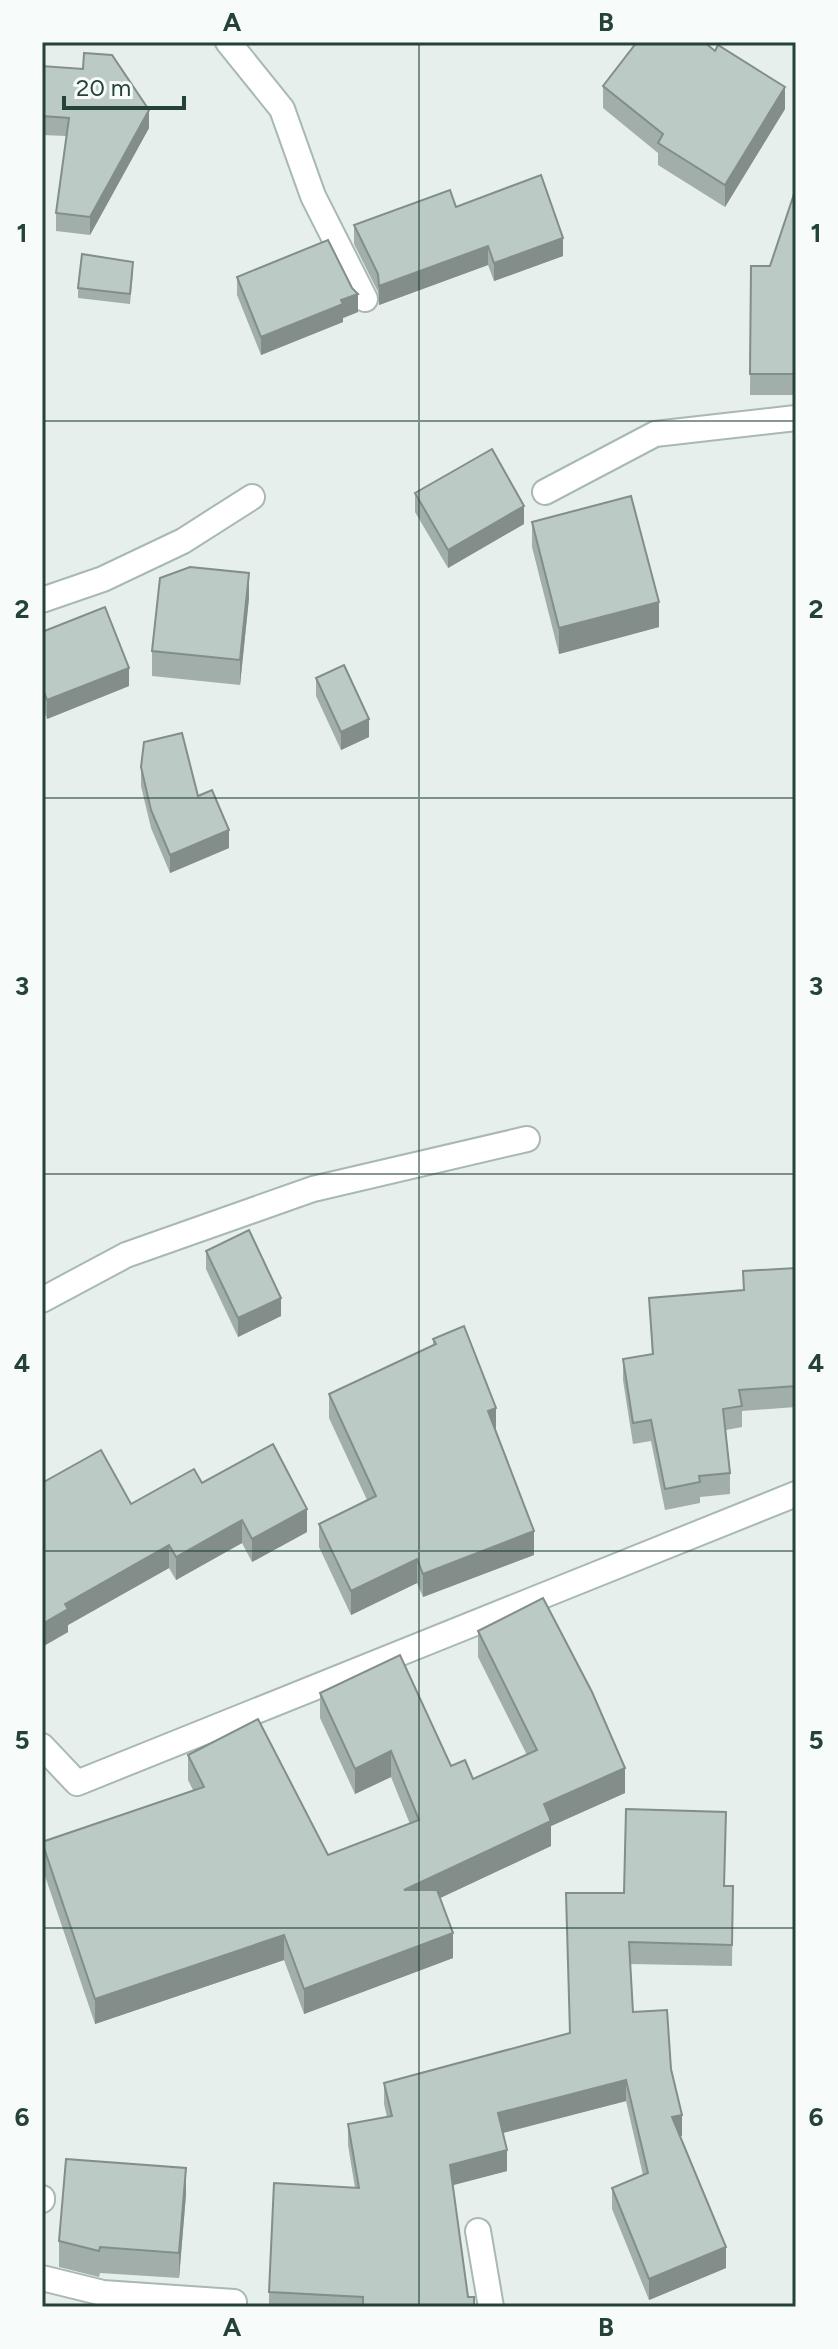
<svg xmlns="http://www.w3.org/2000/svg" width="838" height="2349" font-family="Figtree,sans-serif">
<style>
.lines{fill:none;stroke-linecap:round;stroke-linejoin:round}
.minor-casing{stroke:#a8b8b2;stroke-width:28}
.minor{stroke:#fff;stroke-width:24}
.wall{fill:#a1aea9}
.shaded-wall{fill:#838d89}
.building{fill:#bbcac4;stroke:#838d89;stroke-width:2}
.grid{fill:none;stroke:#24423a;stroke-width:2;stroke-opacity:0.55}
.neatline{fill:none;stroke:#24423a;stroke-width:3}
.grid-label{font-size:26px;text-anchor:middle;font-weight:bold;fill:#24423a}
</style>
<rect width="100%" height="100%" fill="#e6efeb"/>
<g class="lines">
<g class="minor-casing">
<g id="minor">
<path d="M228 42 282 109 313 196 365 299"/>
<path d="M545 492 655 434 796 418"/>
<path d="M42 600 103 579 183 541 252 497"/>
<path d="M42 1300 126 1255 313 1189 527 1139"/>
<path d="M42 1746 77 1783 796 1494"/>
<path d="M42 2198V2200"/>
<path d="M478 2231 491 2307"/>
<path d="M42 2278 103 2293 234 2302V2307"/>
</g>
</g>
<use href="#minor" class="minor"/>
</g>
<g class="wall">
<path d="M42 66 83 69 149 128 90 235 56 231V213L66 136 42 135Z"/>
<path d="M603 86 785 109 725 207 658 165V153L603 108Z"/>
<path d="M796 188V395H750L751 266H770Z"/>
<path d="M456 207 563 256 494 281 488 265 379 305 378 292 354 244V225Z"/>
<path d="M133 272 130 304 78 298V288Z"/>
<path d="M237 277 358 312 343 318V322L261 355 237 295Z"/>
<path d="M415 493 524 524 448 568 415 512Z"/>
<path d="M532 522 659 627 559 654 532 547Z"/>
<path d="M249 598 240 685 152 676V651Z"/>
<path d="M42 632 129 686 47 719 42 705Z"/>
<path d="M316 678 369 737 341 750 316 696Z"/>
<path d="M141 767 198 796 229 848 170 873 151 828 141 786Z"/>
<path d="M206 1251 281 1316 238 1337 206 1269Z"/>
<path d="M796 1268V1407L742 1411V1427L726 1430 730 1473V1494L700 1497V1503L665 1510 651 1441 633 1444 623 1380V1359L652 1354 649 1298 743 1290V1271Z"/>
<path d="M433 1339 496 1432 534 1555 423 1597 417 1583 351 1615 319 1547V1524L367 1500 329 1418V1394L433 1345Z"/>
<path d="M42 1483 131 1504 202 1483 307 1532 252 1562 242 1543 176 1580 169 1568 68 1625V1632L42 1647Z"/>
<path d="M478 1631 625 1793 551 1826V1846L440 1898 453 1958 304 2014 284 1960 95 2024 42 1867V1842L193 1790 188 1780V1755L328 1855 410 1824 391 1777 355 1794 320 1718V1693L473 1779 527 1755 478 1657Z"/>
<path d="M726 1833 724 1886H733L732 1966 630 1964 633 2012 671 2069 682 2136H680L726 2268 649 2300 612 2209V2188L643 2175 626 2101 503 2133 507 2171 452 2185 468 2297 474 2307H269V2292L355 2188 348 2145V2124L387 2117 384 2104V2083L569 2033 624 1893Z"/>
<path d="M186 2194 179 2278 100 2273 99 2277 59 2267V2241Z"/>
</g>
<g class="shaded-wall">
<path d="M785 87V109L725 207V185Z"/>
<path d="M149 110V128L90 235V217Z"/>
<path d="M563 238V256L494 281V263Z"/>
<path d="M488 246V265L379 305V286Z"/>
<path d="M358 294V312L343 318V322L261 355V337L341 300Z"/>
<path d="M524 506V524L448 568V550Z"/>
<path d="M249 573V598L240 685V660Z"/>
<path d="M659 602V627L559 654V628Z"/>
<path d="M129 668V686L47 719V700Z"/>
<path d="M369 719V737L341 750V732Z"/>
<path d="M229 830V848L170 873V855Z"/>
<path d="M281 1298V1316L238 1337V1318Z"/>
<path d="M496 1408V1432L488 1411Z"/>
<path d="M307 1509V1532L252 1562V1539Z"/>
<path d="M242 1520V1543L176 1580V1557Z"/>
<path d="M534 1531V1555L423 1597V1574Z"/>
<path d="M169 1545V1568L68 1625V1632L42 1647V1624L65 1604Z"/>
<path d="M417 1559V1583L351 1615V1591Z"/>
<path d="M391 1751V1777L355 1794V1769Z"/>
<path d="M625 1768V1793L551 1826V1846L404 1915V1890L544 1804Z"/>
<path d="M453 1933V1958L304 2014V1989Z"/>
<path d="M284 1935V1960L95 2024V1999Z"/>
<path d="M626 2080V2101L498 2134V2113Z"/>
<path d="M682 2115V2136L672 2138V2117Z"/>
<path d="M507 2150V2171L450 2186V2165Z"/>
<path d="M186 2168V2194L179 2278V2253Z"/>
<path d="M726 2247V2268L649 2300V2279Z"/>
</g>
<g class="building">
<path d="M637 42H704L715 51 718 45 785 87 725 185 658 143 663 134 603 86Z"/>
<path d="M84 53 112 55 149 110 90 217 56 213 69 118 42 116V66L83 69Z"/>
<path d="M541 175 563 238 494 263 488 246 379 286 378 274 354 225 450 190 456 207Z"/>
<path d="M796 188V374H750L751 266H770Z"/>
<path d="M328 240 352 288 358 294 341 300 343 304 261 337 237 277Z"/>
<path d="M82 254 133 262 130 294 78 288Z"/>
<path d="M492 449 524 506 448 550 415 493Z"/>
<path d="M631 496 659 602 559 628 532 522Z"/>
<path d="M190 567 249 573 240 660 152 651 160 578Z"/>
<path d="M105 607 129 668 47 700 42 686V632Z"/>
<path d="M344 665 369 719 341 732 316 678Z"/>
<path d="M182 733 198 796 212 790 229 830 170 855 151 810 141 767 144 742Z"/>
<path d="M249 1230 281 1298 238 1318 206 1251Z"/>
<path d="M796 1268V1386L739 1390 742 1406 723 1409 730 1473 699 1476 700 1482 665 1489 651 1420 633 1423 623 1359 653 1354 649 1298 744 1290 743 1271Z"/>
<path d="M464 1326 496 1408 488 1411 534 1531 423 1574 417 1559 351 1591 319 1524 376 1496 329 1394 436 1344 433 1339Z"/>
<path d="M273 1444 307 1509 252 1539 242 1520 176 1557 169 1545 65 1604 68 1609 42 1624V1483L101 1450 131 1504 194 1469 202 1483Z"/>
<path d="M543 1598 592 1692 625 1768 544 1804 551 1821 404 1890H437L453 1933 304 1989 284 1935 95 1999 42 1842 204 1787 188 1755 258 1719 328 1855 419 1820 391 1751 355 1769 320 1693 400 1655 451 1766 465 1760 473 1779 537 1750 478 1631Z"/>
<path d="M626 1809 726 1812 724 1886H733L732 1945 629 1942 633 2012 667 2010 671 2069 682 2115 672 2117 726 2247 649 2279 612 2188 648 2173 626 2080 498 2113 507 2150 450 2165 468 2297H474V2307H363V2297L269 2292 274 2183 359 2188 348 2124 392 2116 384 2083 570 2033 566 1893H624Z"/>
<path d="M66 2159 186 2168 179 2253 100 2247 99 2251 59 2241Z"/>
</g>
<path class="grid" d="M419 42V2307M42 421H796M42 798H796M42 1174H796M42 1551H796M42 1928H796"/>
<rect width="838" height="2349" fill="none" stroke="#f7fbf9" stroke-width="88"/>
<path d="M64 96v12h120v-12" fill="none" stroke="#24423a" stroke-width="4"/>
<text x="76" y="96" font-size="24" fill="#24423a" stroke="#f7fbf9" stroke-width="6" paint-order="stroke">20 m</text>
<rect x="44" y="44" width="750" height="2261" class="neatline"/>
<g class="grid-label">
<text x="232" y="31">A</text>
<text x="606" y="31">B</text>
<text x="22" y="242">1</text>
<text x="816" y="242">1</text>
<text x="22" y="618">2</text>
<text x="816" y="618">2</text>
<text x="22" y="995">3</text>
<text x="816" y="995">3</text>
<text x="22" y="1372">4</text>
<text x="816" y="1372">4</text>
<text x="22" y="1749">5</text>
<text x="816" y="1749">5</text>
<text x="22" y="2126">6</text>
<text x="816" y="2126">6</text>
<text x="232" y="2336">A</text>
<text x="606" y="2336">B</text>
</g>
</svg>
